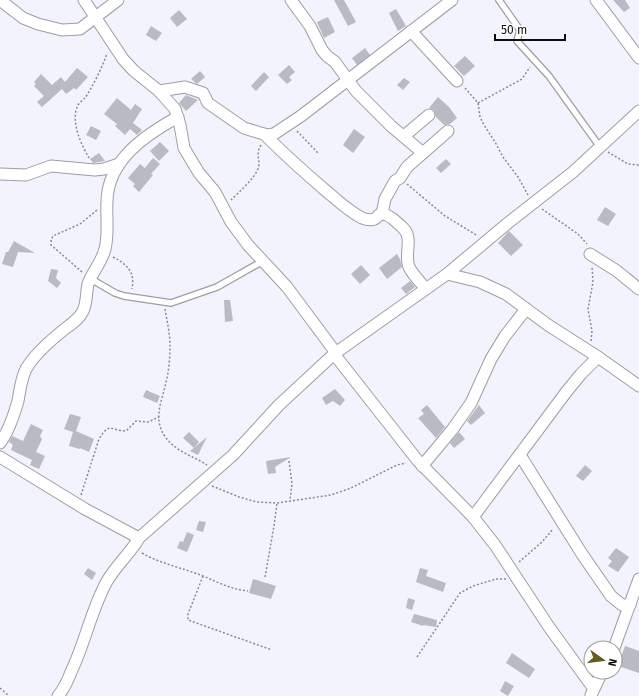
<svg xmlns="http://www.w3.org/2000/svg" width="639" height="696" font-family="'Fira Sans',sans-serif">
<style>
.building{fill:#b9bac2}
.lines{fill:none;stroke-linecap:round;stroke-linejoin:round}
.lane-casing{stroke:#9d9ea6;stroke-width:8}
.street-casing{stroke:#9d9ea6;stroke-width:13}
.path{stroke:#8a8b91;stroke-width:1.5;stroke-dasharray:2 2;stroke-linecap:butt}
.lane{stroke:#fff;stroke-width:5.5}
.street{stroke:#fff;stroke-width:11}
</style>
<rect width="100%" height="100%" fill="#f2f3fc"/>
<g class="building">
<path d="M334 0H344L356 22 348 26Z"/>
<path d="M613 0H625L630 8 624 12Z"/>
<path d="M396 9 406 26 398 31 389 13Z"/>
<path d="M179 10 187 19 177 27 170 18Z"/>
<path d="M328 17 335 32 324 38 317 22Z"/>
<path d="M151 26 162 33 156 41 146 35Z"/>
<path d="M365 48 370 55 357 65 352 58Z"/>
<path d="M465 56 475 66 464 76 454 66Z"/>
<path d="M289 65 295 72 289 77 292 80 287 84 278 75Z"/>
<path d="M77 68 88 77 76 90 74 88 66 94 62 89 42 107 37 102 44 96 34 86 36 84 34 82 41 74 52 85 61 77 65 82Z"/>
<path d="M200 71 205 77 197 84 191 79Z"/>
<path d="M264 72 269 77 256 91 251 86Z"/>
<path d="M404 78 410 82 403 90 397 85Z"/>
<path d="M186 95 198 100 186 111 179 103Z"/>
<path d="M438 97 449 107 457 118 450 124 444 125 436 117 434 110 429 108Z"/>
<path d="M117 98 131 110 135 104 142 109 133 123 142 130 137 135 130 129 125 135 115 126 117 124 104 114Z"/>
<path d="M91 126 101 131 96 140 86 135Z"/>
<path d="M354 129 365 137 353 153 343 145Z"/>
<path d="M160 142 169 151 159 161 150 151Z"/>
<path d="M99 153 105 161 93 163 90 159Z"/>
<path d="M153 158 160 164 151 174 153 175 139 192 133 186 135 184 128 178 140 164 145 168Z"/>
<path d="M446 159 451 164 441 173 436 168Z"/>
<path d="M605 207 616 214 608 226 597 220Z"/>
<path d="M509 231 523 245 511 256 498 243Z"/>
<path d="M14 241 35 253 18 252 13 267 2 264 6 252H8Z"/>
<path d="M397 254 400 259 402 267 387 279 379 268Z"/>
<path d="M361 265 370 275 360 284 351 274Z"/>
<path d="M51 269 58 270 56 278 61 283 57 288 48 281Z"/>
<path d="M410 281 415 287 406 294 401 288Z"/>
<path d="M224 300H230L233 321 225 322Z"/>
<path d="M335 389 345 400 340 406 333 401 326 405 322 398Z"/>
<path d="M146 390 160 396 157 403 143 397Z"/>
<path d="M427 405 445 427 446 426 436 438 418 418 424 414 421 410Z"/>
<path d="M479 405 485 413 471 425 467 421Z"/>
<path d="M70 414 81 417 76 431 94 439 89 452 80 448V449L69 446 73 432 64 429Z"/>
<path d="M31 424 43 430 40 436 42 439 36 452 45 456 39 469 30 465 32 460 11 450 13 445 9 442 12 436 23 441Z"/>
<path d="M189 432 199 442 194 448 183 438Z"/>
<path d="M459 432 465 439 454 448 450 443Z"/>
<path d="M207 437 198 455 190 451Z"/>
<path d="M291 457 275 467 276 473 268 474 266 461Z"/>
<path d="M585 465 592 471 583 481 576 476Z"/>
<path d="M199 521 206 522 203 532 196 530Z"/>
<path d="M187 532 194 535 187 552 177 548 180 541 183 542Z"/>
<path d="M616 548 629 557 618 572 608 566 612 561 608 558Z"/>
<path d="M88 568 96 573 92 580 84 574Z"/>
<path d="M420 568 428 570 426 576 446 583 443 592 416 582Z"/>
<path d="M253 579 276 586 271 599 249 593Z"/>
<path d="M408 598 415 600 412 610 406 608Z"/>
<path d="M414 614 437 620 436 627 423 625V626L411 622Z"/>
<path d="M625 646 639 651V673L618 666Z"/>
<path d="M512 653 535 669 529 678 506 663Z"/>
<path d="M505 681 514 686 508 696 500 691Z"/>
</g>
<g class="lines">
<g class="lane-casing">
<g id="lane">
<path d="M499 0 520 30 517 41 549 76 600 147"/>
<path d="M91 279 115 293 124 296 171 303 217 287 263 261"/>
</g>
</g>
<g class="street-casing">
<g id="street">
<path d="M0 0 23 18 38 24 62 30 80 29 118 0"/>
<path d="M84 0 123 59 134 71 159 91 175 109 180 125 184 148 199 173 215 192 231 222 248 245 287 287 336 353"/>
<path d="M291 0 310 26 322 50 327 56 335 62 356 91 391 126 423 153"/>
<path d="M596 0 639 58"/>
<path d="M411 31 457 81"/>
<path d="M159 91 185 87 203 93 208 103 244 128 267 135 274 134 301 116 452 0"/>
<path d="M264 134C284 154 304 172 325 190 337 200 348 211 362 218 367 220 372 221 376 218 379 216 377 215 381 214 388 213 399 224 404 229 413 239 404 255 409 267 413 275 421 283 426 289"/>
<path d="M404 136 429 115"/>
<path d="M0 174 26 175 51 166 95 170 104 169 119 164"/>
<path d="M382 214 385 199 395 181 400 178 407 167 448 131"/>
<path d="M590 254 617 271 639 289"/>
<path d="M447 274 480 282 506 294 548 325 598 357 639 386"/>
<path d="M334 354 418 461 473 517 495 545 549 627 594 689"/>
<path d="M0 443C9 431 14 415 18 401 20 390 21 379 26 369 35 353 52 339 66 328 73 323 79 319 83 311 87 303 86 293 88 284 92 272 102 262 105 249 109 233 106 217 107 201 108 160 145 135 178 117"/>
<path d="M520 455 582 554 611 596 622 605H630"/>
<path d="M0 457 85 509 139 538"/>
<path d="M422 466 452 430 471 403 491 359 505 336 526 309"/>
<path d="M473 517 567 391 581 374 598 357"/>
<path d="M614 648 639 579"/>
<path d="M591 695 602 672"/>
<path d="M58 696C64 689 68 680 71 672 85 643 91 611 106 583 115 566 130 554 139 538L233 455 279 405 334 354 447 274 508 223 573 172 639 111"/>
</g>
</g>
<g class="path">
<path d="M465 88 478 103 480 117 484 125 495 142 503 157 518 177 528 195"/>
<path d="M478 103 522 79 530 67"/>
<path d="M297 131 318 153"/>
<path d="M608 152 628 164 639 165"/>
<path d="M89 158C81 144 70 121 78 105 80 102 83 100 85 98 92 88 104 64 107 53"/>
<path d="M407 184 445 216 478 236"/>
<path d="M231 200C239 192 254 179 258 169 261 161 255 154 261 145"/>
<path d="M542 209 578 234 587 244"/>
<path d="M113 257C128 265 135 272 132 289"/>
<path d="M82 272 51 245V240L53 236 80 224 97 210"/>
<path d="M165 309C167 321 170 334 170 345 170 357 169 371 166 382 162 402 152 419 166 438 177 452 193 456 207 465"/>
<path d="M591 341 592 331 588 309 593 282 592 267"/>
<path d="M289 461 292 484 290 500"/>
<path d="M212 486 239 497 257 502 277 503 331 495 351 488 397 465 406 463"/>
<path d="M81 495 99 439C110 421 111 431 126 431L136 421 148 422 159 417"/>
<path d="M142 553C161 564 183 568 203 576 220 583 230 589 248 591"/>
<path d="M519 562 542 542 553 529"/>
<path d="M203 576 188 614V620L272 650"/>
<path d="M265 577 274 526 277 503"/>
<path d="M417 657 460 593 473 586 496 579H506"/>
<path d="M0 688 9 696"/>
</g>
<use href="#lane" class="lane"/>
<use href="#street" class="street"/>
</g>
<g transform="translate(603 660) rotate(104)"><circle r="19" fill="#ffffff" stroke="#9e9f9f"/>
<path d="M0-3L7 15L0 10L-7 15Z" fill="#625a27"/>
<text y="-6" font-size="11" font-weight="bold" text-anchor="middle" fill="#0d0e10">N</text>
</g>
<path d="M495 34v6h70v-6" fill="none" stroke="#0d0e10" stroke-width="2"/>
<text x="501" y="34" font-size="12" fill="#0d0e10" stroke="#ffffff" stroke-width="3" paint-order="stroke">50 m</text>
</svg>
